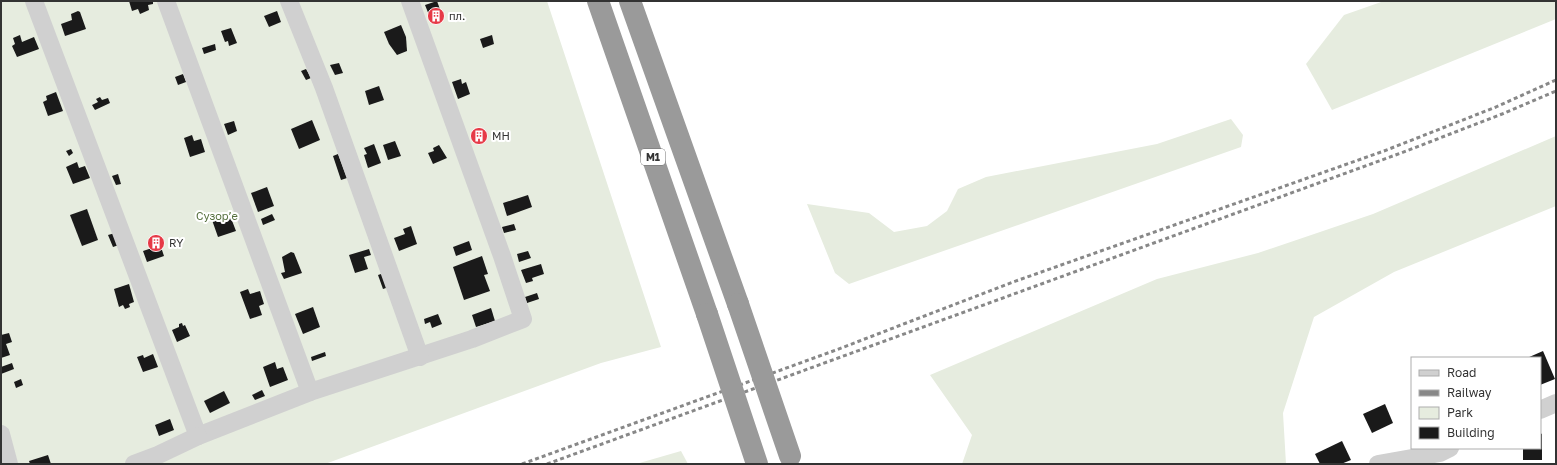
<svg xmlns="http://www.w3.org/2000/svg" width="1557" height="465" font-family="'Golos Text',sans-serif">
<style>
.green{fill:#e6ecdf}
.building{fill:#1a1a1a}
.lines{fill:none;stroke-linecap:round;stroke-linejoin:round}
.minor{stroke:#d0d0d0;stroke-width:18}
.highway{stroke:#9a9a9a;stroke-width:22}
.rail{stroke:#888;stroke-width:3;stroke-dasharray:4 3;stroke-linecap:butt}
.highway-bridge{stroke:#9a9a9a;stroke-width:22}
.labels{text-anchor:middle;stroke-width:4;stroke-linejoin:round;paint-order:stroke}
.shield{fill:#fff;stroke:#707070;stroke-width:1}
.shield-label{font-size:10px;font-weight:bold;fill:#333}
.poi-label{font-size:11px;fill:#333;stroke:#fff;text-anchor:start}
.park-label{font-size:11px;fill:#56703f;stroke:#fff}
</style>
<rect width="100%" height="100%" fill="#fff"/>
<g class="green">
<path d="M1 1H547L661 347 601 363 325 464H1Z"/>
<path d="M1384 1H1556V19L1332 110 1306 64 1344 15Z"/>
<path d="M1231 119 1243 135 1241 147 849 284 835 273 807 204 869 213 894 232 927 226 947 211 958 189 986 177 1157 144Z"/>
<path d="M1556 136V206L1394 272 1314 317 1283 413 1286 464H962L972 435 930 375 1157 279 1258 253 1373 214Z"/>
<path d="M681 451 688 464H636Z"/>
</g>
<g class="building">
<path d="M129 1H153V4L148 5 149 10 140 14 138 9 132 11Z"/>
<path d="M437 1 442 15 431 20 425 5Z"/>
<path d="M78 11 80 12 86 29 65 36 61 24 72 20 71 14Z"/>
<path d="M277 11 281 22 269 27 264 16Z"/>
<path d="M401 25 406 37 407 51 397 55 389 44 384 32Z"/>
<path d="M231 28 237 43 229 46 228 41 225 42 221 31Z"/>
<path d="M20 35 22 42 34 37 39 49 17 57 12 46 15 44 13 38Z"/>
<path d="M492 35 494 44 483 48 480 39Z"/>
<path d="M215 44 216 50 204 54 202 48Z"/>
<path d="M339 63 343 73 335 75 330 65Z"/>
<path d="M306 69 311 78 306 80 301 71Z"/>
<path d="M183 74 186 82 178 85 175 77Z"/>
<path d="M461 79 462 84 466 82 470 94 458 99 452 82Z"/>
<path d="M379 86 384 100 369 105 365 91Z"/>
<path d="M56 92 63 111 48 116 43 102 47 100 46 96Z"/>
<path d="M100 97 102 100 108 98 110 103 95 110 92 105 98 102 96 99Z"/>
<path d="M312 120 320 140 299 149 291 129Z"/>
<path d="M234 121 237 131 228 135 224 124Z"/>
<path d="M484 130 486 136 473 141 471 135Z"/>
<path d="M192 135 194 141 201 139 205 152 190 157 184 138Z"/>
<path d="M395 141 401 156 388 160 383 145Z"/>
<path d="M374 144 381 163 368 168 364 155 367 154 364 148Z"/>
<path d="M439 145 447 158 433 164 428 153 434 151 433 148Z"/>
<path d="M71 149 73 153 69 156 66 151Z"/>
<path d="M338 154 347 178 341 180 333 156Z"/>
<path d="M77 162 79 168 85 166 90 178 73 184 66 167Z"/>
<path d="M118 174 121 184 116 185 112 176Z"/>
<path d="M267 187 274 206 258 212 251 193Z"/>
<path d="M528 195 532 207 507 216 503 203Z"/>
<path d="M87 209 98 240 82 246 70 215Z"/>
<path d="M272 214 275 220 263 225 261 219Z"/>
<path d="M218 218 219 222 231 218 236 231 218 237 212 220Z"/>
<path d="M514 224 516 230 504 233 502 227Z"/>
<path d="M411 226 417 244 399 251 394 238 405 234 403 229Z"/>
<path d="M115 233 119 245 113 247 108 235Z"/>
<path d="M158 238 164 256 147 262 143 251 152 248 150 242Z"/>
<path d="M469 241 472 250 456 256 453 247Z"/>
<path d="M369 249 371 255 364 257 368 269 355 273 349 255Z"/>
<path d="M528 251 531 258 519 262 517 254Z"/>
<path d="M291 252 294 253 302 273 284 279 281 273 285 272 282 257Z"/>
<path d="M482 256 488 274 484 275 490 291 464 300 453 267Z"/>
<path d="M541 264 544 274 532 278 533 281 526 283 521 270Z"/>
<path d="M384 273 389 287 383 289 378 275Z"/>
<path d="M129 284 134 302 129 304 130 307 125 309 123 305 119 307 114 289Z"/>
<path d="M248 289 250 294 260 291 264 304 259 306 262 315 250 319 240 292Z"/>
<path d="M537 293 539 299 527 303 525 297Z"/>
<path d="M313 307 320 327 303 334 295 314Z"/>
<path d="M491 308 495 321 476 327 472 315Z"/>
<path d="M438 314 442 324 432 328 430 322 425 324 424 319Z"/>
<path d="M182 323 183 326 185 325 190 336 177 342 172 330 179 327V324Z"/>
<path d="M9 333 12 342 6 344 10 355 1 358V335Z"/>
<path d="M1543 351 1555 379 1540 385V358H1527Z"/>
<path d="M325 352 326 356 312 361 311 357Z"/>
<path d="M153 354 158 367 143 372 137 357 143 355 144 358Z"/>
<path d="M275 362 277 369 283 367 288 380 270 387 263 367Z"/>
<path d="M12 363 14 369 1 374V367Z"/>
<path d="M21 379 23 385 16 388 14 382Z"/>
<path d="M262 390 265 396 255 400 252 395Z"/>
<path d="M224 391 230 403 210 413 204 401Z"/>
<path d="M1385 404 1393 423 1372 433 1363 414Z"/>
<path d="M170 419 174 430 159 436 155 425Z"/>
<path d="M1540 433 1542 434V460H1523V448H1540Z"/>
<path d="M1342 441 1351 460 1341 464H1320L1315 454Z"/>
<path d="M48 455 51 464H30L29 461Z"/>
</g>
<g class="lines">
<g class="minor">
<path d="M34 1 198 436 310 392"/>
<path d="M166 1 310 392 472 339 523 319 502 256 410 1"/>
<path d="M289 1 324 88 420 357"/>
<path d="M1540 410 1556 403"/>
<path d="M1 434 9 464"/>
<path d="M134 464 158 455 198 436"/>
<path d="M1378 464 1440 453 1450 448"/>
</g>
<g class="highway">
<path d="M598 1 707 314"/>
<path d="M630 1 738 304"/>
</g>
<g class="rail">
<path d="M522 464 836 350 1013 282 1384 151 1496 107 1556 80"/>
<path d="M547 464 1401 153 1502 114 1556 91"/>
</g>
<g class="highway-bridge">
<path d="M738 304 790 456"/>
<path d="M707 314 757 464"/>
</g>
</g>
<defs>
<g id="building-disc" transform="scale(0.9)"><circle r="9.5" fill="#e63946" stroke="#fff"/><path d="M-4-6H4V6H1V3H-1V6H-4ZM-2.5-4.3h1.7v1.8h-1.7ZM.8-4.3h1.7v1.8H.8ZM-2.5-1h1.7V.8h-1.7ZM.8-1h1.7V.8H.8Z" fill="#fff"/></g>
</defs>
<g fill-rule="evenodd">
<use href="#building-disc" x="436" y="16"/>
<use href="#building-disc" x="479" y="136"/>
<use href="#building-disc" x="156" y="243"/>
</g>
<g class="labels">
<rect class="shield" x="641" y="149" width="24" height="16" rx="3"/>
<g class="shield-label">
<text x="653" y="161">М1</text>
</g>
<g class="poi-label">
<text x="449" y="20">пл.</text>
<text x="492" y="140">МН</text>
<text x="169" y="247">RY</text>
</g>
<g class="park-label">
<text x="217" y="220">Сузорʼе</text>
</g>
</g>
<rect width="1557" height="465" fill="none" stroke="#333333" stroke-width="4"/>
<rect x="1411" y="357" width="130" height="92" fill="#ffffff" stroke="#adadad"/>
<rect x="1419" y="370" width="20" height="6" fill="#d0d0d0" stroke="#adadad"/>
<text x="1447" y="377" font-size="12" fill="#333333">Road</text>
<rect x="1419" y="390" width="20" height="6" fill="#888888" stroke="#adadad"/>
<text x="1447" y="397" font-size="12" fill="#333333">Railway</text>
<rect x="1419" y="407" width="20" height="12" fill="#e6ecdf" stroke="#adadad"/>
<text x="1447" y="417" font-size="12" fill="#333333">Park</text>
<rect x="1419" y="427" width="20" height="12" fill="#1a1a1a" stroke="#adadad"/>
<text x="1447" y="437" font-size="12" fill="#333333">Building</text>
</svg>
